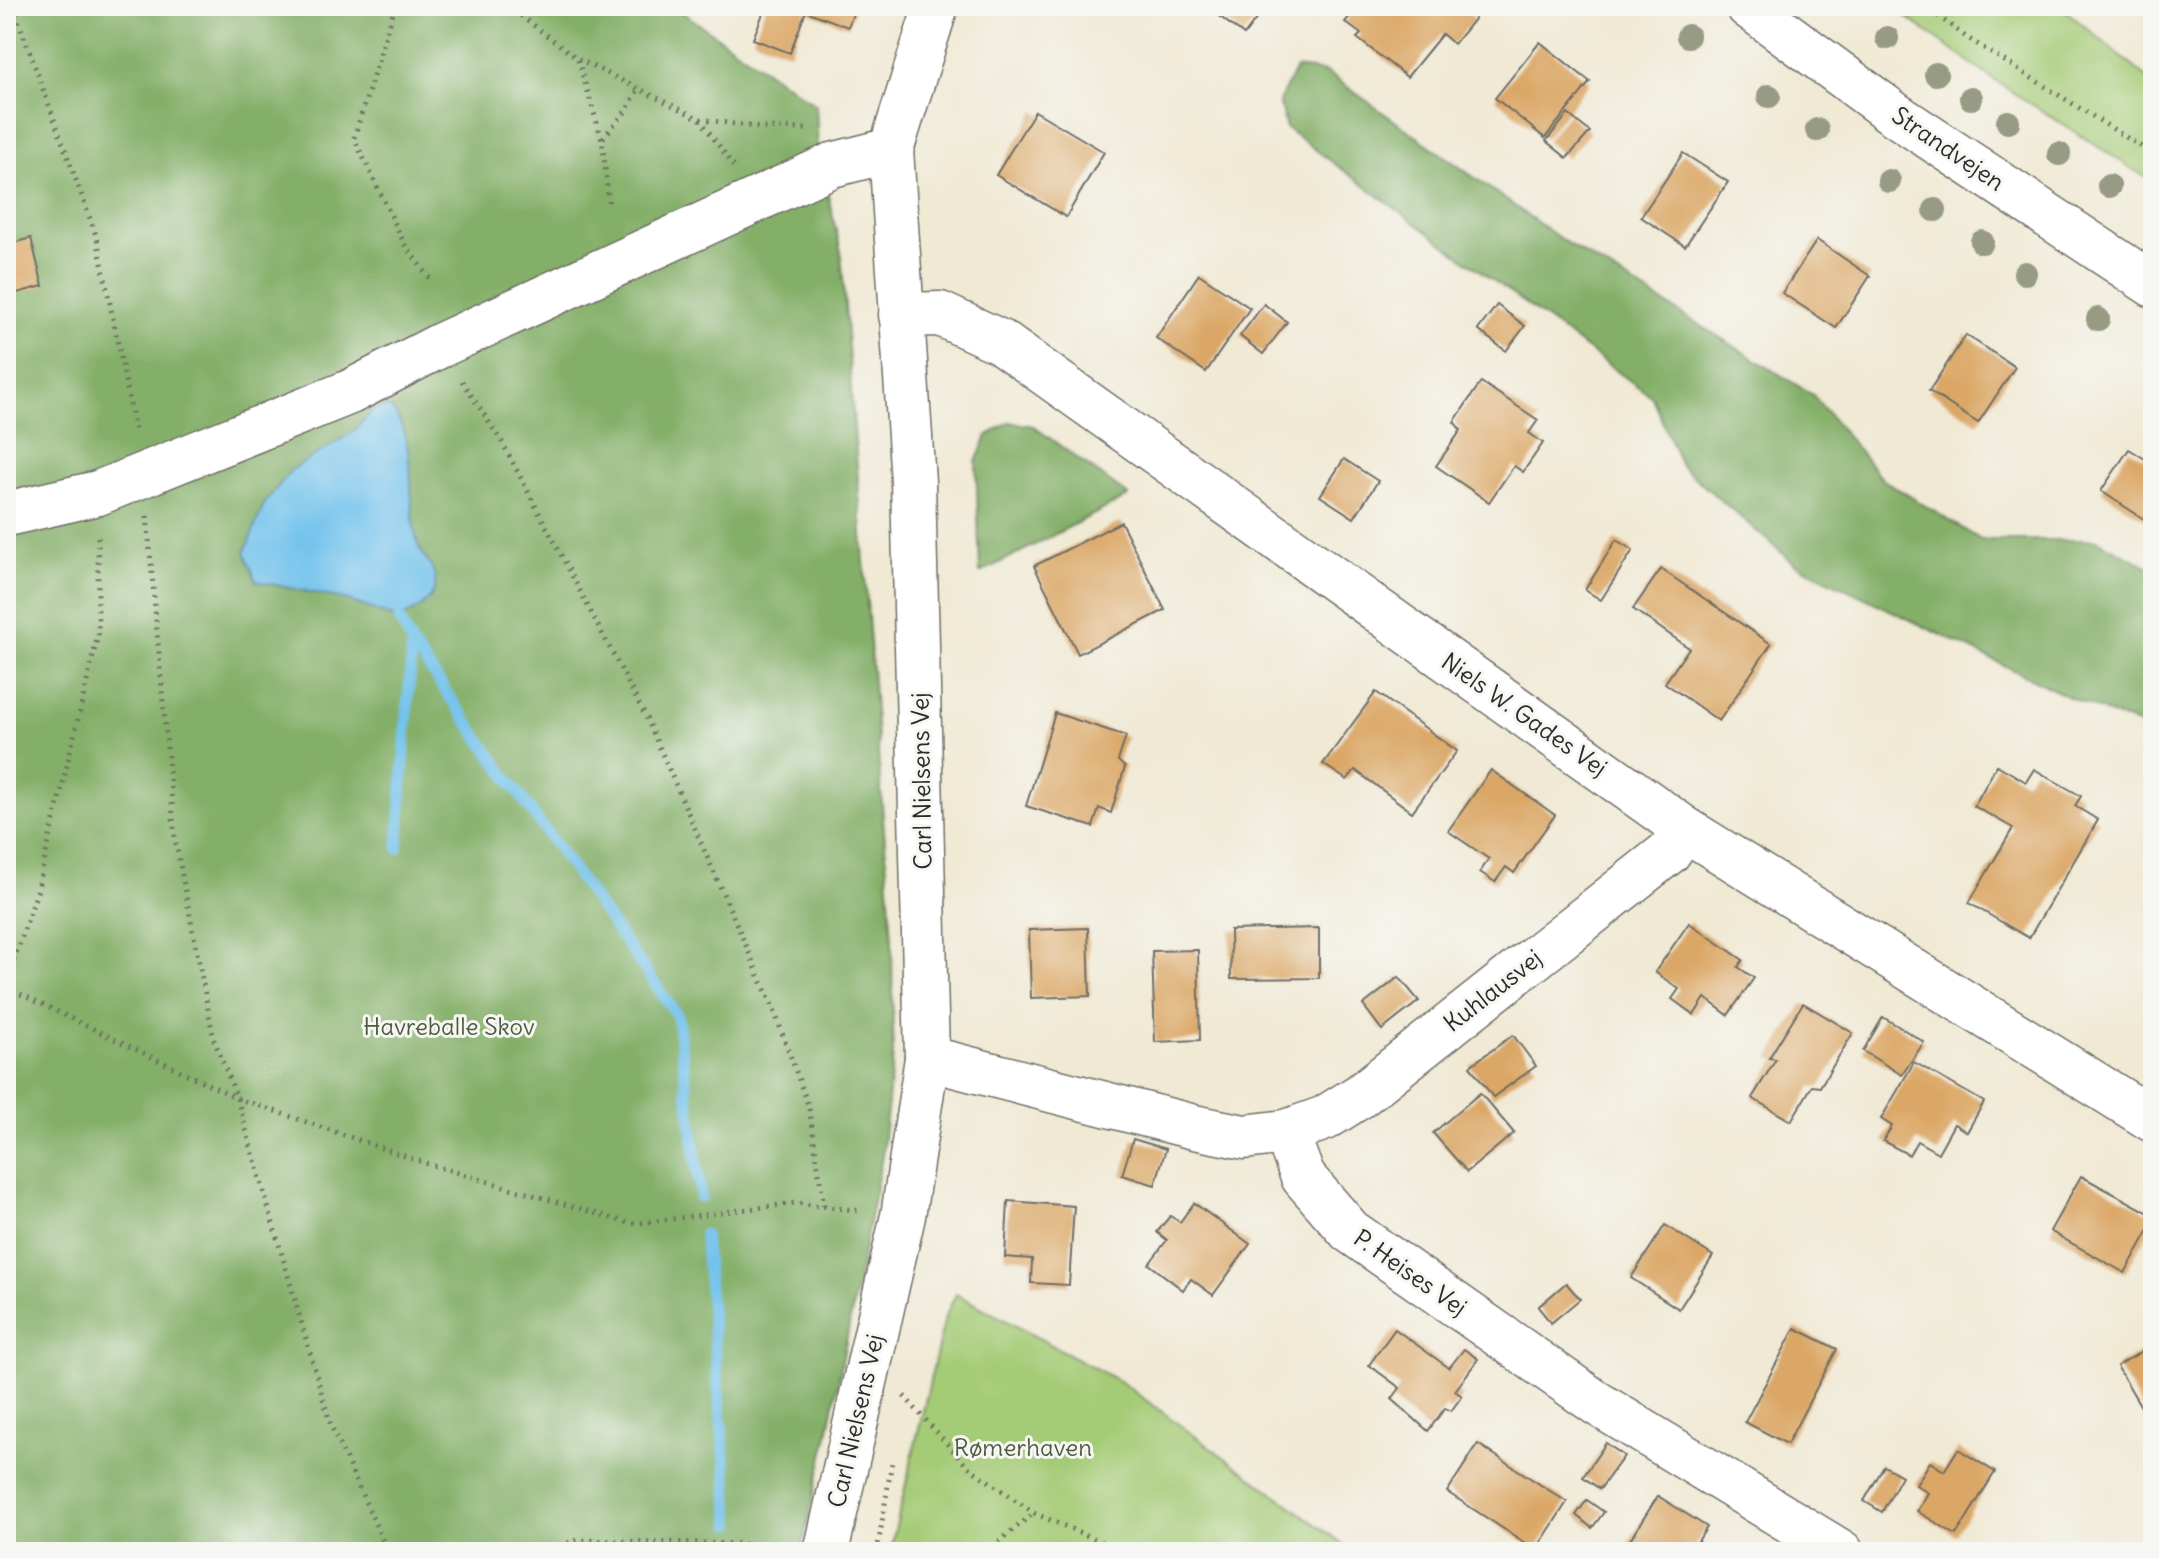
<svg xmlns="http://www.w3.org/2000/svg" width="2159" height="1558" font-family="Delius,sans-serif">
<style>
.green{fill:#a4cb76;stroke:#687b50;stroke-width:2}
.forest{fill:#83af67;stroke:#576d49;stroke-width:2}
.water{fill:#72c2ed;stroke:#4e768c;stroke-width:2}
.lines{fill:none;stroke-linecap:round;stroke-linejoin:round}
.stream{stroke:#72c2ed;stroke-width:11}
.building{fill:#dba766}
.minor-casing{stroke:#706e66;stroke-width:47}
.path{stroke:#706e66;stroke-width:5;stroke-dasharray:2 6;stroke-linecap:butt}
.minor{stroke:#fff;stroke-width:44}
.tree{fill:#979b84}
.labels{text-anchor:middle;stroke-width:6;stroke-linejoin:round;paint-order:stroke}
.street-label{font-size:24px;fill:#2b2b2b;stroke:#f6f6f2}
.park-label{font-size:24px;fill:#4f5b42;stroke:#f6f6f2}
</style>
<rect width="100%" height="100%" fill="#f6f6f2"/>
<filter id="ink" filterUnits="userSpaceOnUse"><feTurbulence type="fractalNoise" baseFrequency=".0125" numOctaves="2"/><feDisplacementMap in="SourceGraphic" scale="16" xChannelSelector="R" yChannelSelector="G"/><feConvolveMatrix kernelMatrix="1 2 1 2 8 2 1 2 1" color-interpolation-filters="sRGB"/></filter>
<filter id="wash" filterUnits="userSpaceOnUse"><feTurbulence type="fractalNoise" baseFrequency=".006" numOctaves="4" result="noise"/><feDisplacementMap in="SourceGraphic" scale="32" xChannelSelector="R" yChannelSelector="G"/><feGaussianBlur stdDeviation="1.8" result="paint"/><feColorMatrix in="noise" values="0 0 0 0 0 0 0 0 0 0 0 0 0 0 0 0 0 1.4 0 .05"/><feComposite in="paint" operator="in"/></filter>
<g filter="url(#wash)">
<rect width="100%" height="100%" fill="#f0e9d4"/>
<g class="green">
<path d="M1891 6H2060L2153 83V182L1997 82Z"/>
<path d="M956 1294 1121 1382 1354 1552H890L945 1317Z"/>
</g>
<g class="forest">
<path d="M6 6H673L816 105 818 152 841 252 892 938 893 1055 882 1156 828 1434 801 1552H6Z"/>
<path d="M1296 68 1326 72 1565 242 1813 395 1882 479 1981 540H2097L2153 569V731L2069 697 1795 564 1681 466 1652 397 1286 128 1279 101Z"/>
<path d="M1009 422 1033 426 1129 496 980 573 976 462 987 436Z"/>
</g>
<path class="water" d="M374 408H392C421 450 404 504 419 547 425 561 438 569 435 586 431 604 414 611 399 619L343 599 256 581 245 552 264 504 290 471 354 431Z"/>
<g class="lines">
<g class="stream">
<path d="M399 619 412 644 677 1015 701 1197"/>
<path d="M398 848 412 644"/>
<path d="M704 1234 731 1524"/>
</g>
</g>
<g id="blocks">
<g class="building">
<path d="M766 6H856L848 27 806 11 790 53 753 39Z"/>
<path d="M1206 6H1266L1244 35Z"/>
<path d="M1358 6H1466L1464 9 1475 18 1454 44 1442 34 1407 77 1357 38 1361 34 1345 22Z"/>
<path d="M1540 42 1590 82 1545 138 1495 98Z"/>
<path d="M1035 111 1104 152 1066 217 996 175Z"/>
<path d="M1568 114 1590 132 1567 158 1546 141Z"/>
<path d="M1683 153 1728 182 1685 246 1641 217Z"/>
<path d="M31 238 43 286 6 296V245Z"/>
<path d="M1817 240 1870 276 1836 328 1782 293Z"/>
<path d="M1199 274 1250 308 1206 372 1156 338Z"/>
<path d="M1264 304 1287 322 1263 354 1240 336Z"/>
<path d="M1497 305 1525 326 1506 351 1478 330Z"/>
<path d="M1966 335 2015 367 1978 423 1929 391Z"/>
<path d="M1481 382 1538 420 1529 433 1543 443 1523 472 1514 466 1489 502 1436 466 1461 430 1454 422Z"/>
<path d="M2129 449 2153 464V525L2101 491Z"/>
<path d="M1344 459 1378 481 1354 518 1320 496Z"/>
<path d="M1121 522 1165 610 1078 654 1034 566Z"/>
<path d="M1616 540 1633 550 1601 600 1585 590Z"/>
<path d="M1661 569 1771 644 1719 721 1665 683 1689 648 1633 609Z"/>
<path d="M1376 692 1457 751 1412 812 1355 770 1347 780 1323 764Z"/>
<path d="M1055 713 1126 736 1118 761 1125 767 1111 813 1099 808 1093 827 1026 806Z"/>
<path d="M1997 765 2026 782 2034 769 2081 796 2075 806 2098 820 2029 938 1969 903 2013 828 1974 806Z"/>
<path d="M1491 770 1555 815 1514 873 1506 867 1495 882 1480 872 1489 859 1448 831Z"/>
<path d="M1689 923 1743 960 1738 967 1754 978 1728 1015 1705 998 1694 1015 1672 999 1679 989 1655 972Z"/>
<path d="M1088 928 1090 996 1031 998 1029 930Z"/>
<path d="M1319 928V978L1231 979 1230 930Z"/>
<path d="M1198 950 1200 1040 1155 1042 1152 951Z"/>
<path d="M1399 977 1419 1001 1382 1030 1363 1005Z"/>
<path d="M1803 1003 1853 1033 1820 1087 1812 1086 1791 1121 1752 1098 1776 1059 1769 1058Z"/>
<path d="M1883 1017 1924 1042 1902 1075 1863 1051Z"/>
<path d="M1513 1035 1536 1066 1493 1097 1470 1066Z"/>
<path d="M1914 1062 1984 1102 1967 1132 1954 1124 1938 1153 1917 1141 1909 1155 1883 1141 1892 1126 1881 1119Z"/>
<path d="M1480 1093 1514 1133 1467 1172 1433 1133Z"/>
<path d="M1133 1139 1166 1149 1155 1185 1122 1175Z"/>
<path d="M2081 1176 2153 1215V1223L2125 1273 2050 1231Z"/>
<path d="M1008 1201 1074 1206 1069 1285 1031 1283 1032 1259 1005 1257Z"/>
<path d="M1194 1203 1250 1244 1213 1295 1191 1279 1183 1290 1149 1264 1167 1240 1157 1232 1170 1216 1180 1222Z"/>
<path d="M1665 1225 1713 1256 1679 1309 1631 1278Z"/>
<path d="M1566 1283 1580 1299 1551 1323 1538 1307Z"/>
<path d="M1795 1328 1837 1349 1787 1444 1745 1422Z"/>
<path d="M1395 1329 1449 1368 1464 1349 1478 1359 1455 1391 1462 1396 1451 1411 1445 1408 1428 1431 1392 1399 1400 1388 1369 1365Z"/>
<path d="M2153 1329V1427L2117 1366 2153 1345 2146 1333Z"/>
<path d="M1606 1443 1624 1456 1600 1489 1583 1477Z"/>
<path d="M1478 1444 1567 1502 1536 1550 1447 1492Z"/>
<path d="M1958 1449 1995 1472 1956 1535 1917 1511 1928 1493 1916 1485 1930 1462 1944 1471Z"/>
<path d="M1884 1466 1902 1476 1882 1512 1864 1501Z"/>
<path d="M1658 1496 1707 1527 1691 1552H1622Z"/>
<path d="M1587 1500 1604 1512 1592 1528 1576 1515Z"/>
</g>
</g>
</g>
<g filter="url(#ink)">
<use href="#blocks" fill-opacity="0" stroke="#706e66" stroke-width="2"/>
<g class="lines">
<g class="minor-casing">
<g id="minor">
<path d="M1748 6 1893 113 2153 285"/>
<path d="M901 315 940 314 1001 342 1685 829 2153 1120"/>
<path d="M6 514 98 493 350 392 439 346 832 165 891 150"/>
<path d="M927 1058 1194 1127 1244 1137 1286 1132 1303 1177 1350 1231 1598 1404 1841 1552"/>
<path d="M1286 1132 1325 1118 1360 1096 1669 852 1685 829"/>
<path d="M826 1552 903 1216 927 1058 913 482 891 150 936 6"/>
</g>
</g>
<g class="path">
<path d="M13 6 97 238 136 435"/>
<path d="M395 6 354 138 405 245 433 283"/>
<path d="M508 6 578 59 700 119 762 128 807 129"/>
<path d="M1925 6 1966 37 2153 154"/>
<path d="M578 60 602 139 609 206"/>
<path d="M700 119 734 167"/>
<path d="M603 138 626 111 639 88"/>
<path d="M462 381 502 442 647 719 774 1010 809 1108 824 1206"/>
<path d="M147 516 175 839 214 1040 237 1098 331 1426 388 1552"/>
<path d="M6 983 37 892 98 635V532"/>
<path d="M6 987 237 1098 428 1164 632 1224 795 1203 862 1211"/>
<path d="M904 1396 967 1466 1034 1513 1125 1552"/>
<path d="M537 1552 578 1540 744 1544 769 1552"/>
<path d="M877 1552 892 1462"/>
<path d="M986 1552 1034 1513"/>
</g>
<use href="#minor" class="minor"/>
</g>
<g class="tree">
<circle cx="1688" cy="36" r="12"/>
<circle cx="1887" cy="38" r="12"/>
<circle cx="1936" cy="74" r="12"/>
<circle cx="1769" cy="96" r="12"/>
<circle cx="1971" cy="98" r="12"/>
<circle cx="2008" cy="122" r="12"/>
<circle cx="1817" cy="130" r="12"/>
<circle cx="2059" cy="154" r="12"/>
<circle cx="1889" cy="181" r="12"/>
<circle cx="2109" cy="186" r="12"/>
<circle cx="1935" cy="210" r="12"/>
<circle cx="1982" cy="242" r="12"/>
<circle cx="2025" cy="273" r="12"/>
<circle cx="2098" cy="319" r="12"/>
</g>
</g>
<g class="labels">
<g class="street-label">
<text transform="translate(1948 149) rotate(34)" y="8">Strandvejen</text>
<text transform="translate(1524 715) rotate(35)" y="8">Niels W. Gades Vej</text>
<text transform="translate(922 781) rotate(-91)" y="8">Carl Nielsens Vej</text>
<text transform="translate(1493 991) rotate(-38)" y="8">Kuhlausvej</text>
<text transform="translate(1410 1273) rotate(35)" y="8">P. Heises Vej</text>
<text transform="translate(856 1421) rotate(-77)" y="8">Carl Nielsens Vej</text>
</g>
<g class="park-label">
<text x="449" y="1035">Havreballe Skov</text>
<text x="1023" y="1456">Rømerhaven</text>
</g>
</g>
<rect width="2159" height="1558" fill="none" stroke="#f6f6f2" stroke-width="32"/>
</svg>
